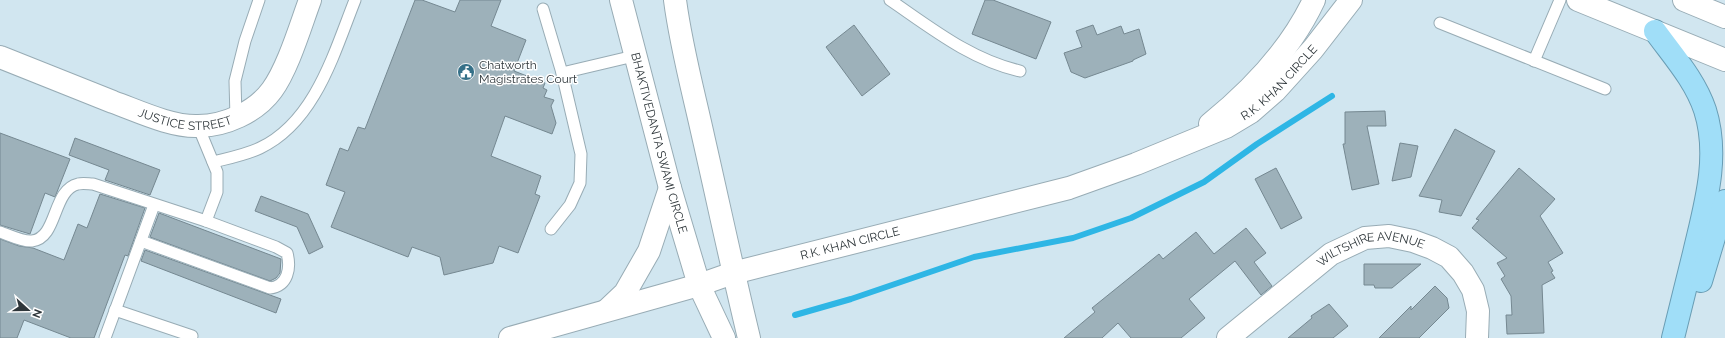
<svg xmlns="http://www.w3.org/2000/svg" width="1725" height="338" font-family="Raleway,sans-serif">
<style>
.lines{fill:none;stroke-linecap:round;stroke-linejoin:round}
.stream{stroke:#2eb6e5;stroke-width:6}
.building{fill:#9db1ba;stroke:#758891}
.service-casing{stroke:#98acb5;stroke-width:13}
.minor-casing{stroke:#98acb5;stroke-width:24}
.tertiary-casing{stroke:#98acb5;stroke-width:24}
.trunk-casing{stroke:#699db4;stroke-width:24}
.service{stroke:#fff;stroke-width:11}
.minor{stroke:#fff;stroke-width:22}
.tertiary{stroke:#fff;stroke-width:22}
.trunk{stroke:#a0def8;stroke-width:22}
.labels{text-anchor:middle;stroke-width:3;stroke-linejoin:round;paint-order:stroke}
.poi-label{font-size:12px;fill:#2e363a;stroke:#fff;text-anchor:start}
.street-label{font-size:12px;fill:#2e363a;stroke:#fff}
</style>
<rect width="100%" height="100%" fill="#d1e6f0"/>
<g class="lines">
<path class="stream" d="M795 315 851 299 974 257 1073 238 1131 218 1204 182 1257 144 1332 96"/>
</g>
<g class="building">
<path d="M415 0H422L455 12 460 0H501L491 26 526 40 514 71 545 83 543 88 547 90 544 97 554 100 551 106 556 123 552 134 505 116 491 156 541 176 535 194 540 196 518 253 499 246 493 263 444 275 440 257 412 247 408 257 331 227 345 192 326 185 340 148 348 151 358 127 365 129Z"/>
<path d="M985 0H993L1051 22 1036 59 972 34Z"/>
<path d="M854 25 890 74 862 96 826 47Z"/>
<path d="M1093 25 1097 35 1121 26 1124 34 1139 29 1146 54 1133 60V61L1085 78 1071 72 1064 53 1082 47 1076 31Z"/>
<path d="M1385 111 1386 126H1367L1379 184 1352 190 1343 144H1345V112Z"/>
<path d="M1455 129 1495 151 1461 216 1439 212 1442 200 1419 196Z"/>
<path d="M0 133 70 159 55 197 45 193 30 234 0 225Z"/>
<path d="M75 138 160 170 150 195 105 180 109 170 69 155Z"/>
<path d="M1400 143 1418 146 1411 177 1392 181Z"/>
<path d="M1276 168 1302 218 1281 229 1255 179Z"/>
<path d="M1519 168 1555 199 1540 216 1563 253 1548 262 1553 271 1551 272 1555 278 1542 285 1544 333 1507 334 1506 315H1512L1511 296 1501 279 1505 276 1497 263 1507 258 1472 228 1479 220 1476 219Z"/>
<path d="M100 194 145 208 128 256 125 255 94 338H71L24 320 17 338H0V239L19 246 33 248 64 260 78 224 87 228Z"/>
<path d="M261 196 308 214 323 247 309 254 297 227 255 211Z"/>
<path d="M159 213 281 259 280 273 276 278 270 281 150 237Z"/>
<path d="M1246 228 1266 253 1254 262 1272 286 1261 295 1235 261 1189 299 1205 318 1181 338H1131L1118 323 1102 338H1064L1095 312 1092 308 1159 254 1163 259 1196 232 1214 254Z"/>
<path d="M145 250 281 299 276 313 141 261Z"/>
<path d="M1364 264H1421L1392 288H1375L1374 285H1364Z"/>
<path d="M1435 286 1447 298 1449 308 1419 338H1379L1411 306V310Z"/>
<path d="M1329 304 1348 326 1333 338H1288L1312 318 1311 316Z"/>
</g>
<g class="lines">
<g class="service-casing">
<g id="service">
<path d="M890 0C931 28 971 60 1020 71"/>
<path d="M543 9 562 73 581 154 580 183 570 205 551 229"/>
<path d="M1440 23 1605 89"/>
<path d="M1534 61 1560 0"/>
<path d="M562 73 634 56"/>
<path d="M236 118 235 81 245 41 259 0"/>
<path d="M198 126 217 172V192L206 221"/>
<path d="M213 162C229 158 245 155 260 148 315 122 334 53 355 0"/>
<path d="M0 232C9 235 23 242 32 241 58 238 52 190 78 184 83 183 89 184 93 184L206 221 276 247 287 253C291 268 288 286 270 288L141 241"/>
<path d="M115 310 192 336"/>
<path d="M105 338 154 205"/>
</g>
</g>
<g class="minor-casing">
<g id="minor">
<path id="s1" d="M0 57C38 72 76 87 113 102 138 111 171 127 198 126 225 126 256 112 272 90 288 68 300 27 310 0"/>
<path id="s2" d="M1228 338 1331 254 1365 238 1389 236 1413 241 1432 248 1449 257 1463 273 1473 290 1478 311 1477 338"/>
</g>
</g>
<g class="tertiary-casing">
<g id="tertiary">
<path id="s3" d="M621 0 670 188 699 285 724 338"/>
<path d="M675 0C681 47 694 94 704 140 719 206 733 272 749 338"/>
<path d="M1578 0 1725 60"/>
<path d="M1684 0 1725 17"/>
<path d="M1210 124C1252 90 1291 49 1314 0"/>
<path d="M607 310 625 293 649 251 670 188"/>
<path id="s4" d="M510 338 699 285 733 273 1069 188 1136 164 1226 127 1251 112 1275 91 1313 49 1351 0"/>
</g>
</g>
<g class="trunk-casing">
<g id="trunk">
<path d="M1655 31C1673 56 1695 80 1705 110 1720 157 1705 206 1694 253 1687 281 1680 310 1673 338"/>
<path d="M1701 281 1725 201"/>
</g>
</g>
<use href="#service" class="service"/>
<use href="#minor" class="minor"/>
<use href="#tertiary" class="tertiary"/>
<use href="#trunk" class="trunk"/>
</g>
<defs>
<g id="civic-disc" transform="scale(0.9)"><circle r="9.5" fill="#357088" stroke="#fff"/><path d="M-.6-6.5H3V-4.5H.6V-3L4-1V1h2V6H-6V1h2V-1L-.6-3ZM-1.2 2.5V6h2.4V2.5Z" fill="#fff"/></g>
</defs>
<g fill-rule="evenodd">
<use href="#civic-disc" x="466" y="72"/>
</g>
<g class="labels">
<g class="poi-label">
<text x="479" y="69">Chatworth<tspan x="479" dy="14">Magistrates Court</tspan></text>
</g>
<g class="street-label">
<text dy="4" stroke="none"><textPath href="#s4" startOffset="817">R.K. KHAN CIRCLE</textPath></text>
<text dy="4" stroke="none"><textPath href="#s1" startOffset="197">JUSTICE STREET</textPath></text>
<text dy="4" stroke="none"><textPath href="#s3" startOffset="148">BHAKTIVEDANTA SWAMI CIRCLE</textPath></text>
<text dy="4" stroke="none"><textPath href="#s4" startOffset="353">R.K. KHAN CIRCLE</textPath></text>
<text dy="4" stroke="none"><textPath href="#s2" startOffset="174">WILTSHIRE AVENUE</textPath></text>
</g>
</g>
<g transform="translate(28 310) rotate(111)" stroke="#ffffff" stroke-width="3" paint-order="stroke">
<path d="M0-3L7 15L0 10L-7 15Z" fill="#2e363a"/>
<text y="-6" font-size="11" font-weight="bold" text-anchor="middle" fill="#2e363a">N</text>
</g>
</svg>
